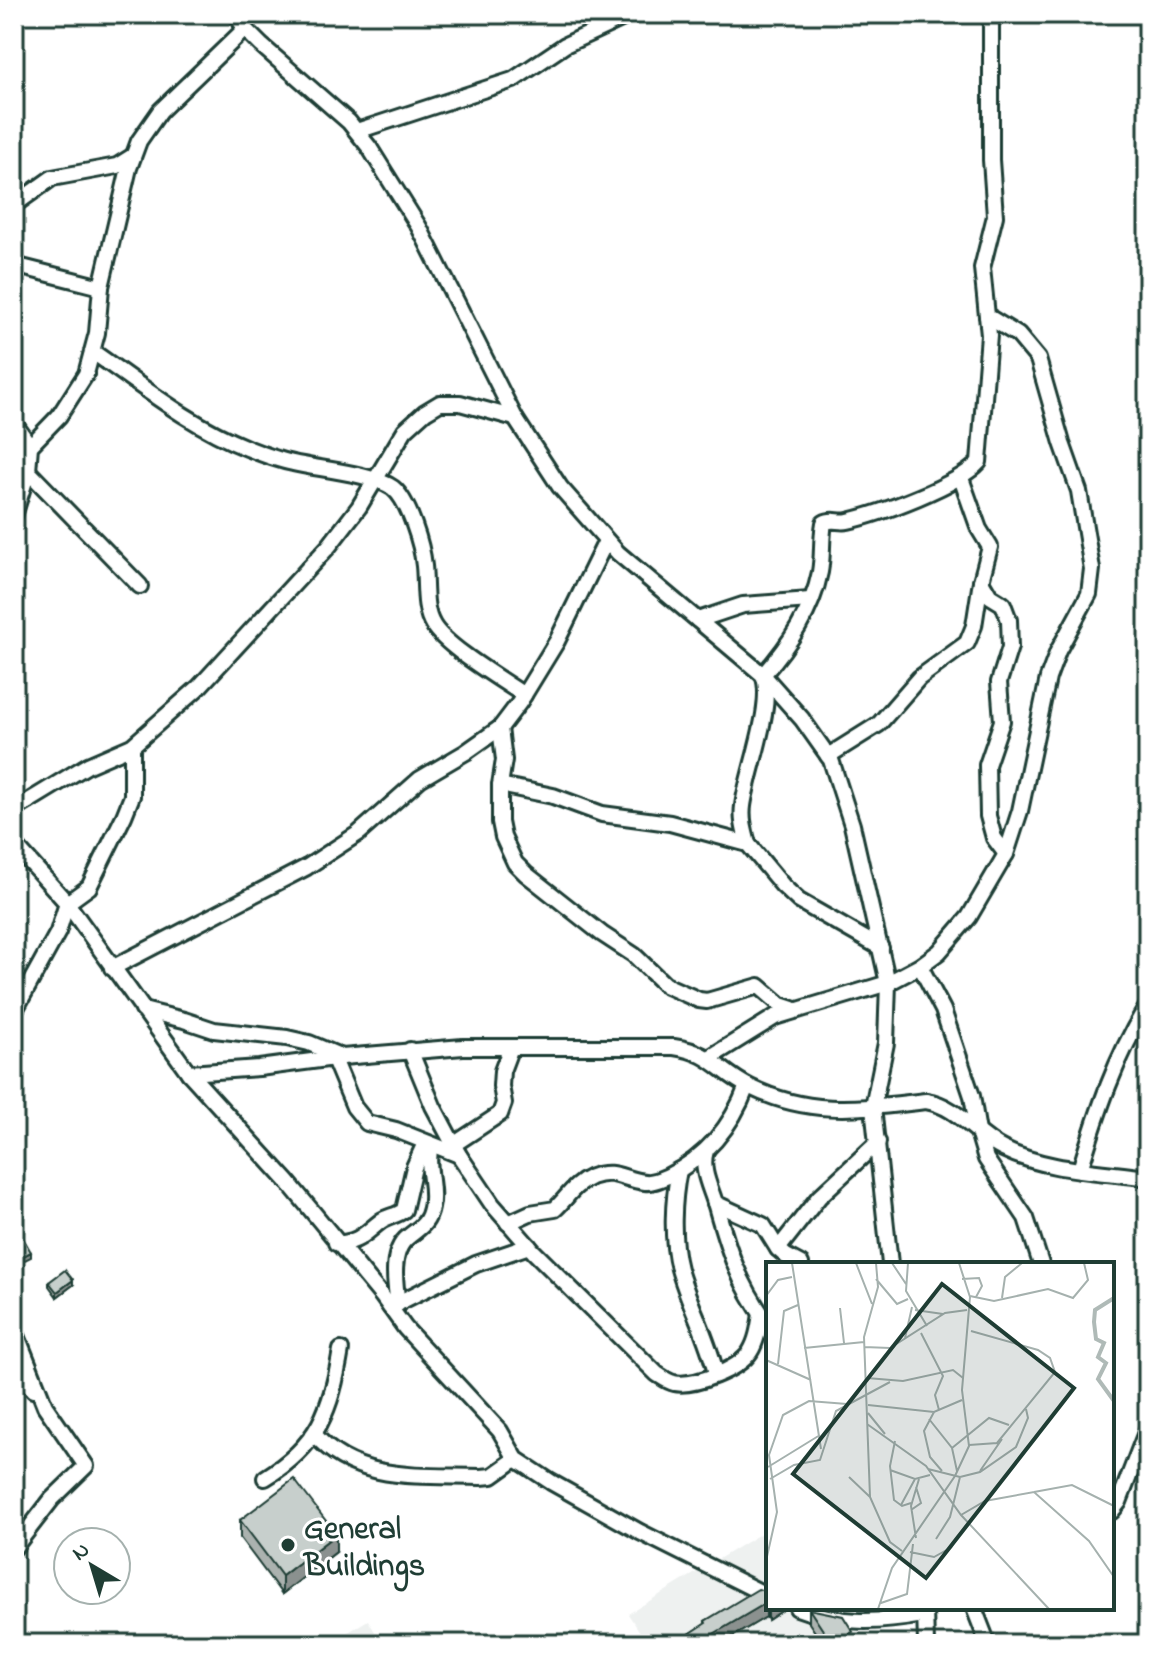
<svg xmlns="http://www.w3.org/2000/svg" width="1162" height="1658" font-family="'Indie Flower',sans-serif">
<style>
.built{fill:#eef1f0}
.lines{fill:none;stroke-linecap:round;stroke-linejoin:round}
.street-casing{stroke:#1f3d34;stroke-width:20}
.street{stroke:#fff;stroke-width:14}
.wall{fill:#abb2af;stroke:#1f3d34;stroke-width:2}
.shaded-wall{fill:#8b918f;stroke:#1f3d34;stroke-width:2}
.building{fill:#c7cfcc;stroke:#1f3d34;stroke-width:2}
.poi-dot{fill:#1f3d34;stroke:#fff;stroke-width:3}
.labels{text-anchor:middle;stroke-width:6;stroke-linejoin:round;paint-order:stroke}
.poi-label{font-size:32px;font-weight:bold;fill:#1f3d34;stroke:#fff;text-anchor:start}
.inset-river{fill:none;stroke:#afbab7;stroke-width:4}
.inset-road{fill:none;stroke:#a5b1ae;stroke-width:2}
.view{fill:#1f3d34;fill-opacity:0.15;stroke:#1f3d34;stroke-width:4}
.inset-edge{fill:none;stroke:#1f3d34;stroke-width:4}
</style>
<rect width="100%" height="100%" fill="#fff"/>
<filter id="ink" filterUnits="userSpaceOnUse"><feTurbulence type="fractalNoise" baseFrequency=".0125" numOctaves="2"/><feDisplacementMap in="SourceGraphic" scale="16" xChannelSelector="R" yChannelSelector="G"/><feConvolveMatrix kernelMatrix="1 2 1 2 8 2 1 2 1" color-interpolation-filters="sRGB"/></filter>
<g filter="url(#ink)">
<g class="built">
<path d="M768 1529V1608H837L857 1644H648L628 1614Z"/>
<path d="M368 1620 382 1644H329Z"/>
</g>
<g class="lines">
<g class="street-casing">
<g id="street">
<path d="M236 14 245 29 261 45 349 122 369 147 419 227 515 418 560 487 618 553 763 675 802 719 831 760 852 825 888 983 886 1043 873 1107 890 1264"/>
<path d="M357 131 513 80 565 45 632 14"/>
<path d="M14 205 52 178 117 166 133 156"/>
<path d="M14 265 101 287"/>
<path d="M93 352C142 386 191 426 247 448 262 454 278 460 293 463 318 469 374 474 393 488 409 501 422 545 424 566 426 584 423 609 433 625 446 647 502 680 524 695"/>
<path d="M14 423 30 446"/>
<path d="M28 471 140 586"/>
<path d="M14 516 28 471 30 446 59 416 86 374 97 333 101 287 129 168 139 141 160 111 245 29"/>
<path d="M981 581 990 596 1003 604 1009 620 1010 647 999 682 1002 721 987 765 988 816 994 838 1006 854"/>
<path d="M698 620 743 605 810 600"/>
<path d="M500 728 504 760 500 785V822L503 837 515 863 526 874 602 934 634 955 665 985 699 1000 707 1001 759 986 781 1005 793 1009"/>
<path d="M828 756 879 724 919 678 967 643 974 626 981 581 990 547 979 529 961 478"/>
<path d="M500 785 553 796 602 814 670 823 748 844 783 886 799 901 881 948"/>
<path d="M14 810 88 765 132 746 199 687 329 546 359 507 405 430 425 412 440 403H460L515 418"/>
<path d="M14 844 67 903 189 1073 288 1182 382 1296 405 1328 500 1431 516 1459 551 1482 640 1532 768 1596"/>
<path d="M748 844C745 832 741 820 743 806 747 773 775 703 763 675 789 645 812 612 820 572 823 556 821 539 824 523 832 518 839 523 848 521 879 514 959 485 979 462L989 335 982 268 995 216 991 160V14"/>
<path d="M920 966 943 1010 972 1096 978 1132 986 1159 1026 1218 1041 1264"/>
<path d="M112 968 307 867 359 833 420 779 466 752 500 728 519 703 557 641 606 541"/>
<path d="M143 1010 184 1020 214 1030 287 1038 309 1043 342 1057"/>
<path d="M14 1012 58 932 67 903 89 887 124 816 132 796V746"/>
<path d="M410 1050 433 1106 459 1155 492 1204 534 1252 657 1374C662 1377 668 1382 674 1383 694 1387 739 1369 750 1352 757 1341 759 1327 761 1314"/>
<path d="M709 1058 775 1017 888 983 920 966 939 952 969 917 1006 854 1020 811 1048 678 1058 651 1089 594 1092 569 1079 491 1062 443 1038 359 1018 335 987 316"/>
<path d="M334 1059 354 1107 367 1123 396 1130 459 1155"/>
<path d="M189 1073 259 1068 342 1057 463 1047H674C712 1052 719 1072 750 1087 811 1117 862 1108 926 1101 958 1106 975 1135 1003 1149 1047 1171 1100 1171 1148 1178"/>
<path d="M453 1145 500 1114 504 1103 501 1086 502 1071 511 1047"/>
<path d="M706 1151C700 1170 711 1188 716 1206 729 1252 738 1281 766 1321"/>
<path d="M679 1170C673 1200 671 1239 679 1269 689 1305 708 1337 716 1374"/>
<path d="M1080 1170C1097 1113 1116 1056 1148 1005"/>
<path d="M715 1203 763 1225 778 1249 786 1256 801 1264"/>
<path d="M508 1223 530 1213 555 1209C568 1197 573 1185 591 1177 615 1168 623 1180 645 1182 653 1183 661 1179 668 1176 707 1157 732 1126 747 1086"/>
<path d="M336 1243C358 1244 365 1233 381 1221 388 1216 397 1216 404 1210L414 1167 425 1143"/>
<path d="M778 1249 819 1197 878 1142"/>
<path d="M398 1304C395 1284 390 1251 408 1237 419 1228 428 1224 431 1208 436 1187 425 1168 431 1145"/>
<path d="M390 1307 476 1264 529 1246"/>
<path d="M14 1328 45 1406 86 1466 52 1499 14 1548"/>
<path d="M14 1365 33 1390"/>
<path d="M315 1435C356 1483 422 1475 481 1477L492 1476 513 1461"/>
<path d="M265 1478C319 1445 331 1410 341 1350"/>
<path d="M1112 1511 1119 1502 1148 1427"/>
<path d="M797 1608C841 1625 878 1623 923 1615"/>
<path d="M974 1608 988 1644"/>
<path d="M925 1609 926 1644"/>
</g>
</g>
<use href="#street" class="street"/>
</g>
<g class="wall">
<path d="M49 1282 73 1285 57 1297 49 1286Z"/>
<path d="M240 1520 336 1552 282 1594 240 1538Z"/>
<path d="M768 1592V1608H786L768 1620 766 1617 720 1644H674L705 1624V1621Z"/>
<path d="M809 1609 853 1643 854 1644H823L809 1623Z"/>
</g>
<g class="shaded-wall">
<path d="M31 1252V1257L21 1262V1257Z"/>
<path d="M23 1265V1269L15 1272V1267Z"/>
<path d="M73 1280V1285L57 1297V1292Z"/>
<path d="M336 1534V1552L282 1594V1576Z"/>
<path d="M766 1603V1617L720 1644H710V1636Z"/>
<path d="M768 1606V1608H786L768 1620Z"/>
</g>
<g class="building">
<path d="M14 1233 16 1239 22 1236 31 1252 21 1257 23 1265 15 1267 14 1264Z"/>
<path d="M65 1270 73 1280 57 1292 49 1282Z"/>
<path d="M294 1479 336 1534 282 1576 240 1520Z"/>
<path d="M758 1589 768 1592V1606L766 1603 710 1636 715 1644H674L706 1623 705 1621Z"/>
<path d="M809 1609 843 1616 853 1632 848 1635 854 1644H832Z"/>
</g>
</g>
<circle class="poi-dot" cx="288" cy="1545" r="8"/>
<g class="labels">
<g class="poi-label">
<text x="304" y="1538">General<tspan x="304" dy="37">Buildings</tspan></text>
</g>
</g>
<g transform="translate(766 1262)">
<rect width="348" height="348" fill="#fff"/>
<path class="inset-river" d="M348 36 329 48 328 60 330 77 338 81 332 95 340 101 332 117 348 139"/>
<path class="inset-road" d="M26 1 55 187M90 1 106 42M110 1 112 25 98 75 104 235 124 280 136 289M126 1 140 22M142 1 140 29 161 64M110 17 131 42 142 37M196 17 213 16 216 24 210 35M174 21 202 43M0 34 12 18 26 15M204 34 228 39 282 27 307 36 322 18 318 1M236 36 239 15 256 1M74 46 78 81M149 48 177 52M155 71 177 114 169 133 173 148M139 76 146 45M98 85 124 86 179 51 201 48M38 86 98 80M0 98 45 118M12 102 18 49 32 43M101 116 137 119 187 108 197 116M102 143 168 150 196 138M168 150 158 169 164 195 176 209M102 151 119 172M163 157 186 186 191 209M101 162 160 204 195 253 283 347M129 179 124 204 128 238 136 244 145 241M203 183 231 181 289 110 284 96 272 88 205 69M186 186 223 156 243 163M2 205 54 173M162 207 194 215 214 210 250 185 262 156 260 147M124 208 149 217 164 213M214 209 236 177M83 215 104 235M4 217 28 203 54 198 70 149 124 120M268 230 306 223 348 244M135 243 149 217M145 248 155 241 150 225M195 253 219 239 268 230 323 279 348 315M150 276 145 244 153 217M170 277 184 255 194 215M144 290 168 295 186 285M0 299 11 250 3 193 17 153 43 139 81 142M115 341 141 332 147 282M112 347 126 306 189 214 203 184 196 128 204 35 193 1"/>
<path class="view" d="M176 22 308 126 160 316 27 212Z"/>
<rect width="348" height="348" class="inset-edge"/>
</g>
<rect width="1162" height="1658" fill="none" stroke="#fff" stroke-width="48"/>
<rect x="24" y="24" width="1114" height="1610" fill="none" stroke="#1f3d34" stroke-width="3" filter="url(#ink)"/>
<g transform="translate(92 1566) rotate(322)"><circle r="38" fill="#ffffff" stroke="#a5b1ae" stroke-width="2"/>
<path d="M0-6L14 30L0 20L-14 30Z" fill="#1f3d34"/>
<text y="-12" font-size="22" font-weight="bold" text-anchor="middle" fill="#1f3d34">N</text>
</g>
</svg>
